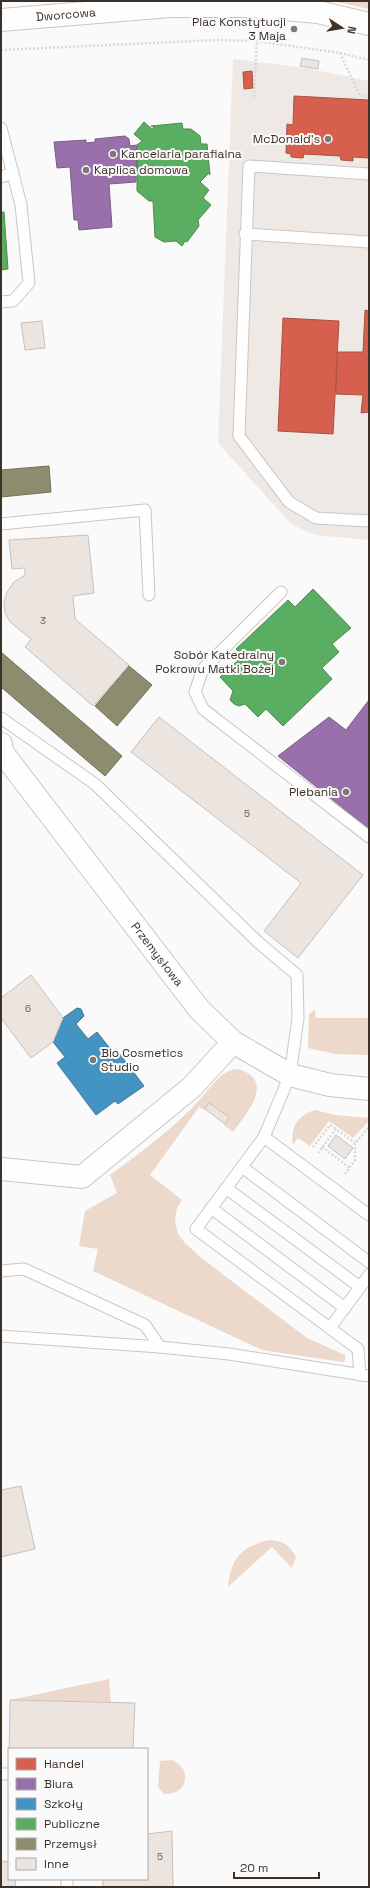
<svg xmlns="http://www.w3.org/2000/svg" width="370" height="1888" font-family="'Space Grotesk',sans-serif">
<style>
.built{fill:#efe9e6}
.green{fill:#ecd9cb}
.shops{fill:#d6604d;stroke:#a85242}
.offices{fill:#9970ab;stroke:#7d5d83}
.schools{fill:#4393c3;stroke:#417594}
.public{fill:#5aae61;stroke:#518850}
.industry{fill:#8c8c6e;stroke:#747059}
.building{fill:#ebe4df;stroke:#c7c1bd}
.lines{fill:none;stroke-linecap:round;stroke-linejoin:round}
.lane-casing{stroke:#ccc6c2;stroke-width:13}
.street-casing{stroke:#ccc6c2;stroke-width:24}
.secondary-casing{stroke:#ccc6c2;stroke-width:24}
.path{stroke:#dad7d7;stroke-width:2.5;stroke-dasharray:2 2;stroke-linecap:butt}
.lane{stroke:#fefefe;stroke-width:11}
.street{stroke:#fefefe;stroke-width:22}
.secondary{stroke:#fefefe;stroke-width:22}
.poi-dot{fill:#7f7771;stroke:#fafafa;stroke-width:1.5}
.labels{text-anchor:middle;stroke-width:4;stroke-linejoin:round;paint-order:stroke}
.number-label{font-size:10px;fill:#6a5f57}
.street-label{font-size:12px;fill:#3d3027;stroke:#fafafa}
.poi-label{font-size:12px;fill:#3d3027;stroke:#fafafa;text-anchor:end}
</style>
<rect width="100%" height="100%" fill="#fafafa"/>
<path class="built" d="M233 59 306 68 369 81V540L315 535 291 524 218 443Z"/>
<g class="green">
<path d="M333 1H369V9L364 8Z"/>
<path d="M315 1010 316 1018H369V1055L335 1054 308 1048 309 1014Z"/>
<path d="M238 1069C276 1080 247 1113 233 1132L224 1125 229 1117 209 1103 204 1110 199 1107 150 1175 182 1200 177 1208 175 1221 178 1234 185 1243 204 1260 307 1338 345 1355V1361L342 1362 262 1350 93 1271 98 1249 79 1246 85 1211 117 1193 110 1175C142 1151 176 1127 202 1097 213 1085 221 1070 238 1069Z"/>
<path d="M315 1110 335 1115 369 1118V1121L353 1138 329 1121 310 1146 298 1138 293 1145C290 1127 298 1115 315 1110Z"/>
<path d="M269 1540C283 1541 289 1544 296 1557L292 1568 272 1547 228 1587C231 1558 241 1547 269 1540Z"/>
<path d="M109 1679 111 1702 10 1700Z"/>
<path d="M172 1760C193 1769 188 1795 164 1794L158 1787 160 1761Z"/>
</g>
<g class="shops">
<path d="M252 71 253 88 244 89 243 72Z"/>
<path d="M294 96 369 100V158L353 157V161L341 160 340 156 304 154 303 158 291 157V154L286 153 287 124 293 125Z"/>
<path d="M365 310 369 311V412L361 413 363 395 336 394 337 352H363Z"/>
<path d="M283 318 339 321 333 434 278 431Z"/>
</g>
<g class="offices">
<path d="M125 136 129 139 130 146 137 145 136 182 109 184 112 227 79 230 78 220H74L70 167 57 168 54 142 86 140V143L95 142V139Z"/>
<path d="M369 700V829L278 756 329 717 346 730Z"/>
</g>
<path class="schools" d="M77 1008 81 1009 84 1016 76 1024 88 1039 97 1032 112 1051 116 1049 144 1086 118 1104 115 1101 96 1115 57 1063 65 1057 53 1042 63 1018Z"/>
<g class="public">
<path d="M144 122 152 129 154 127 151 126 182 123 183 129H191L200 136 201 144H207L210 175 209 173 200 182 209 190 203 198 211 205 198 220 199 226 187 242 185 241 182 246 176 241 164 242 155 237 153 201H149L137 191V145L142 141 134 134Z"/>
<path d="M1 212H4L8 269 1 270Z"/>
<path d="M313 589 351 628 332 644 339 652 322 668 332 679 283 726 266 709 258 717 245 704 239 706 234 704 230 700 233 691 220 677 243 656 236 649 288 600 295 607Z"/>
</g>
<g class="industry">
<path d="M49 466 51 492 1 497V470Z"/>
<path d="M1 652 122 756 105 776 1 687Z"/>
<path d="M129 666 152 685 117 726 95 706Z"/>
</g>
<g class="building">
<path d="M302 58 319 61 318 69 300 66Z"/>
<path d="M42 321 45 348 25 350 21 323Z"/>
<path d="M88 535 94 593 73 596 75 619 129 665 93 706 25 647 31 639 10 622 5 613 4 602 7 592 14 582 25 575V568L12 569 9 540Z"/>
<path d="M159 717 363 875 298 958 264 931 301 883 131 752Z"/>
<path d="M31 975 63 1018 53 1042 31 1058 1 1018V998Z"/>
<path d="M209 1103 229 1117 225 1124 205 1109Z"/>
<path d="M336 1135 353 1148 345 1159 328 1146Z"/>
<path d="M21 1486 35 1549 1 1557V1490Z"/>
<path d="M10 1700 135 1703 133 1749H9V1763Z"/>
<path d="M172 1831 173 1887H103V1879H147V1834Z"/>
<path d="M1 1861 9 1862V1879H16L15 1887H1Z"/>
</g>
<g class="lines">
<g class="lane-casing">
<g id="lane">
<path d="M1 128 21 205 29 283 13 301 1 302"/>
<path d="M369 174 249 166 239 436 289 502 316 518 369 521"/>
<path d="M1 177 13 173"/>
<path d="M245 234 369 242"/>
<path d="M1 524 145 510 149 595"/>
<path d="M281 592 203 669 195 692 203 709 369 837"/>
<path d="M1 718 95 784 259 943 297 975 298 1018 290 1075 264 1137 196 1229 358 1349 360 1375"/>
<path d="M264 1137 369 1215"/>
<path d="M242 1167 369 1262"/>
<path d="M226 1188 360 1287"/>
<path d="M211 1208 345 1308"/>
<path d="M1 1271 24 1269 145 1325 160 1347"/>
<path d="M330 1328 369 1275"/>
<path d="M1 1336 160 1347 229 1354 369 1376"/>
<path d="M1 1774H9"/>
<path d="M67 1887V1879"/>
</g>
</g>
<g class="street-casing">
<g id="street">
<path id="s1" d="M1 744 2 752 199 1009 233 1042 290 1075 330 1085 369 1089"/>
<path d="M1 1169 82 1177 192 1087 233 1042"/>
</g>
</g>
<g class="secondary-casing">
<g id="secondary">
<path id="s2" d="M1 20 170 6H248L318 12 369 24"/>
</g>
</g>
<g class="path">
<path d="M1 50 216 40 257 41 340 53 369 60"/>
<path d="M340 53 360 96 369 97"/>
<path d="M254 97 257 41"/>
<path d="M313 1147 330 1125 336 1129"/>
<path d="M322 1147 350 1168"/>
<path d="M318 1153 336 1129 355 1143"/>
<path d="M345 1174 355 1160V1143L369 1127"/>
</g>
<use href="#lane" class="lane"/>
<use href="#street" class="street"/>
<use href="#secondary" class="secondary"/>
</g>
<g class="poi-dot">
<circle cx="294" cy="29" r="4"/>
<circle cx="328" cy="139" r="4"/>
<circle cx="113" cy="154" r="4"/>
<circle cx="86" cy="170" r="4"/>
<circle cx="282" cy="662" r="4"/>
<circle cx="346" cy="792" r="4"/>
<circle cx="93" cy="1060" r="4"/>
</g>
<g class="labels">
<g class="number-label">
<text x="43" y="624">3</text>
<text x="247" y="817">5</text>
<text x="28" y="1012">6</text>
<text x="160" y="1860">5</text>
</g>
<g class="street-label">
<text dy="4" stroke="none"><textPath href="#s2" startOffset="65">Dworcowa</textPath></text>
<text dy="4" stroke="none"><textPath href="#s1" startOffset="263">Przemysłowa</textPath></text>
</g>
<g class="poi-label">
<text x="286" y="26">Plac Konstytucji<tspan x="286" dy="14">3 Maja</tspan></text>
<text x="320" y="143">McDonald's</text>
<text x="121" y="158" text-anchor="start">Kancelaria parafialna</text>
<text x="94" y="174" text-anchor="start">Kaplica domowa</text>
<text x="274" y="659">Sobór Katedralny<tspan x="274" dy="14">Pokrowu Matki Bożej</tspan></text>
<text x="338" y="796">Plebania</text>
<text x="101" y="1057" text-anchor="start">Bio Cosmetics<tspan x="101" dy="14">Studio</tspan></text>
</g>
</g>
<rect width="370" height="1888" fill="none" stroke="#3d3027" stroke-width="4"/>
<rect x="8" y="1748" width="140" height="132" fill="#fafafa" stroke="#aea9a6"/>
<rect x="16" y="1758" width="20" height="12" fill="#d6604d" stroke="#aea9a6"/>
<text x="44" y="1768" font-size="12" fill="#3d3027">Handel</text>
<rect x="16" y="1778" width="20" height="12" fill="#9970ab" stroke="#aea9a6"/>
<text x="44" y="1788" font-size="12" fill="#3d3027">Biura</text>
<rect x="16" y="1798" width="20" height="12" fill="#4393c3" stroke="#aea9a6"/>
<text x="44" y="1808" font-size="12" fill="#3d3027">Szkoły</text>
<rect x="16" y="1818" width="20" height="12" fill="#5aae61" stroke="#aea9a6"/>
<text x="44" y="1828" font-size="12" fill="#3d3027">Publiczne</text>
<rect x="16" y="1838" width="20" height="12" fill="#8c8c6e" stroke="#aea9a6"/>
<text x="44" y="1848" font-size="12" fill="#3d3027">Przemysł</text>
<rect x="16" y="1858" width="20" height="12" fill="#ebe4df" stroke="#aea9a6"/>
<text x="44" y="1868" font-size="12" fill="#3d3027">Inne</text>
<g transform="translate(342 28) rotate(102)" stroke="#fafafa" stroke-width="3" paint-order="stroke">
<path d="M0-3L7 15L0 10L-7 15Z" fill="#3d3027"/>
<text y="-6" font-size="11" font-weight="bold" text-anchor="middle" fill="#3d3027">N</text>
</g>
<path d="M234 1872v6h85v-6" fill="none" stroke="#3d3027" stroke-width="2"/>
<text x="240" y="1872" font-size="12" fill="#3d3027" stroke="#fafafa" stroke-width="3" paint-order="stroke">20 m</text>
</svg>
